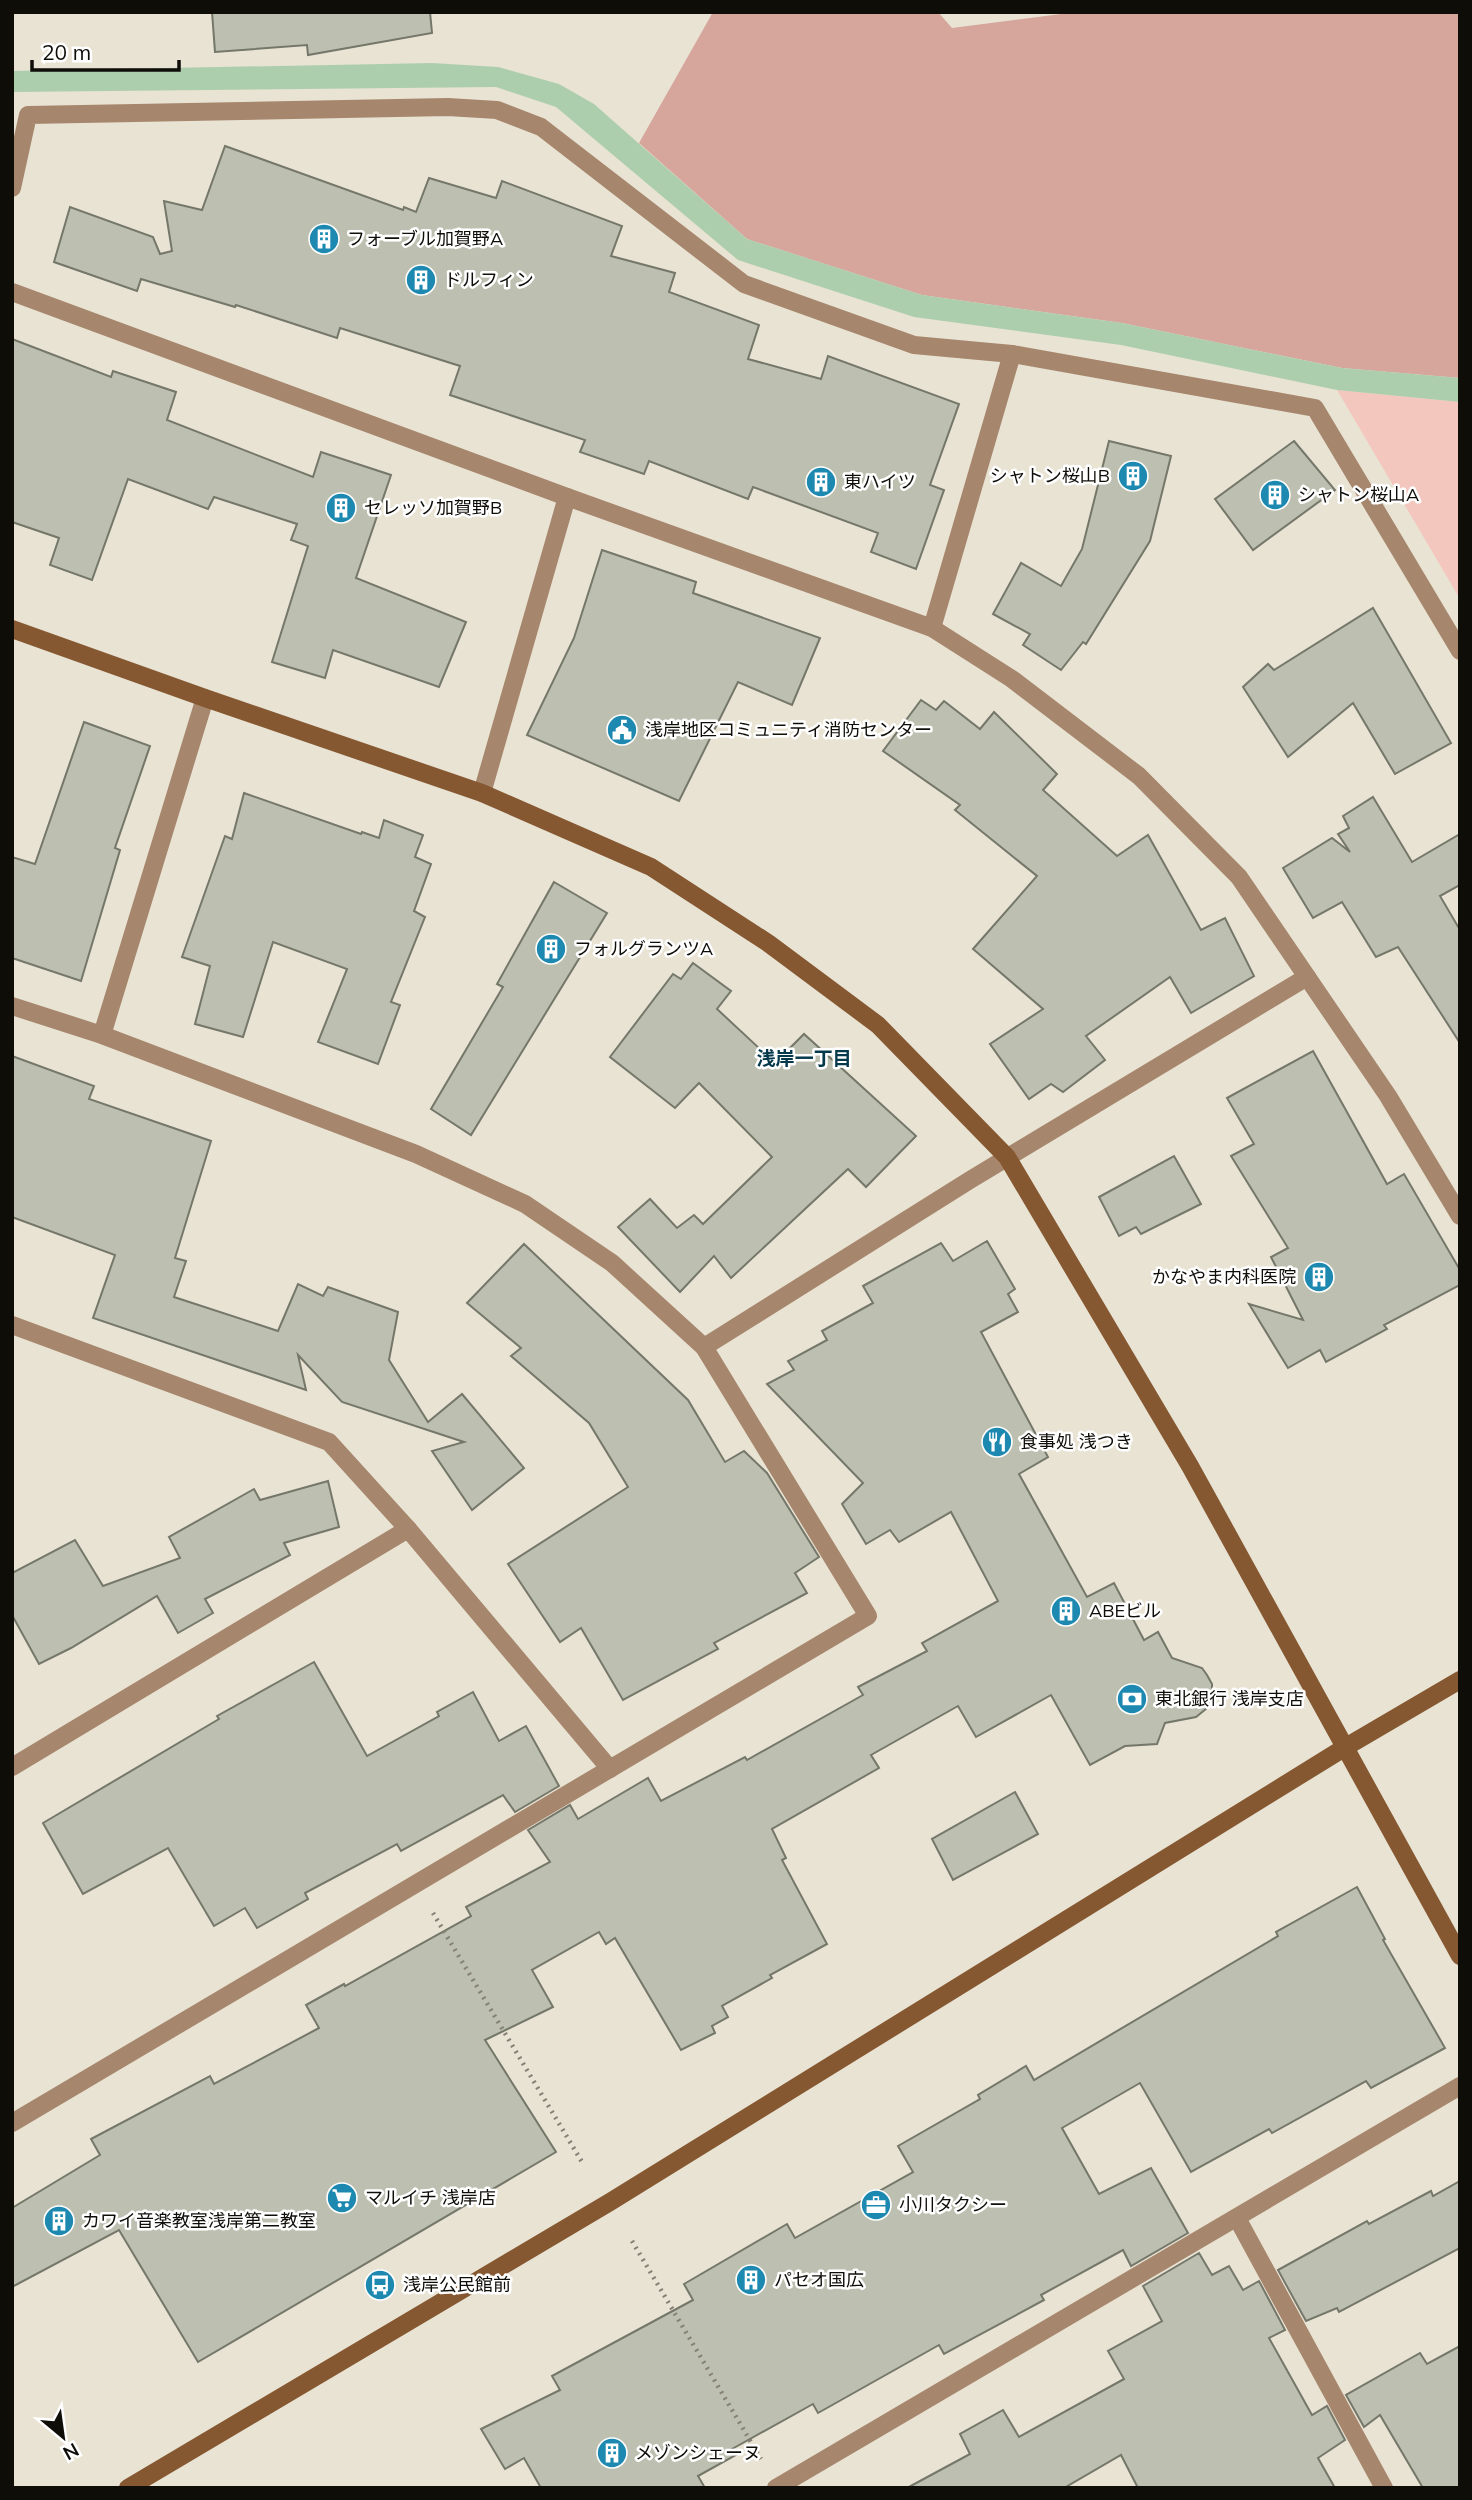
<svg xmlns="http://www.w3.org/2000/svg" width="1472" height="2500" font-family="Mulish,'Noto Sans JP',sans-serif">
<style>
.green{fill:#f4c7be}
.forest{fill:#d6a69c}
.water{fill:#adceac}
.building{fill:#bdc0b0;stroke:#747769;stroke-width:2}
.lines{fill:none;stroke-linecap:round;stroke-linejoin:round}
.path{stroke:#858176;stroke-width:4.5;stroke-dasharray:2 5;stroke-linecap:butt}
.street{stroke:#a6866c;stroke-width:18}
.secondary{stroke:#855831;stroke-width:18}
.labels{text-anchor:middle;stroke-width:5;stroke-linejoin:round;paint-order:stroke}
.poi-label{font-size:18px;fill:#0f0d08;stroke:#fff;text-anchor:start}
.neighbourhood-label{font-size:19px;font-weight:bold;fill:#04384b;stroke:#fff}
</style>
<rect width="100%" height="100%" fill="#e9e3d4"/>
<path class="green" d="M1337 390 1460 402V599Z"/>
<path class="forest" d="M713 12H938L952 28 1077 12H1460V378L1342 368 1122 323 922 295 747 239 639 143Z"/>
<path class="water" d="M432 63 498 67 559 84 594 104 747 239 922 295 1122 323 1342 368 1460 378V402L1337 390 1121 345 914 317 738 260 556 107 496 87 12 92V71Z"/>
<g class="building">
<path d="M212 12H430L432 33 308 55 307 45 215 52Z"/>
<path d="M225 146 403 210 404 207 416 212 429 178 496 198 502 181 622 226 611 256 675 273 669 292 759 325 748 359 821 379 828 356 959 404 930 485 944 490 916 569 871 552 878 533 753 487 748 499 649 461 644 474 580 452 585 440 450 395 460 366 340 328 337 338 236 305 235 307 141 279 137 291 54 262 70 207 153 237 160 254 172 251 164 201 202 210Z"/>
<path d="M12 339 111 377 113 371 176 392 167 420 313 477 321 452 391 475 356 578 466 622 439 687 333 650 325 678 272 662 308 546 291 540 297 524 214 497 208 509 128 479 92 580 50 565 59 538 12 522Z"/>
<path d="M1109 441 1171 456 1150 541 1086 644 1083 642 1061 670 1023 645 1030 634 993 614 1021 563 1061 586 1082 549Z"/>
<path d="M1294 441 1335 490 1253 550 1215 499Z"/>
<path d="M602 550 696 582 693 593 820 638 792 705 738 682 679 801 527 735 574 638Z"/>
<path d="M1373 608 1451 743 1395 774 1353 703 1288 757 1243 687 1268 664 1274 670Z"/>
<path d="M921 700 936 710 944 701 980 729 994 712 1057 774 1043 790 1117 856 1148 835 1201 930 1225 918 1254 976 1191 1013 1170 977 1086 1036 1105 1060 1063 1092 1051 1084 1029 1099 990 1044 1043 1009 973 949 1037 876 955 810 960 805 883 751Z"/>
<path d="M84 722 150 746 115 848 120 850 81 981 12 958V857L35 864Z"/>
<path d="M244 793 361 834 362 832 379 838 384 820 423 835 415 857 431 864 414 911 425 917 391 1002 400 1005 378 1064 318 1042 347 969 273 942 243 1037 195 1024 210 966 182 957 225 836 232 839Z"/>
<path d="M1373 797 1412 862 1460 834V885L1440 896 1460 930V1043L1398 947 1376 957 1342 902 1313 918 1283 868 1332 838 1350 852 1338 834 1349 828 1343 816Z"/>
<path d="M554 882 607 913 471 1135 431 1109 503 987 497 984Z"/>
<path d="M693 963 731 991 717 1009 775 1063 804 1034 916 1136 866 1187 848 1169 731 1278 714 1256 680 1292 618 1227 650 1199 677 1228 694 1215 703 1224 772 1157 699 1083 675 1108 610 1057 673 974 681 979Z"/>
<path d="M1313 1051 1387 1184 1404 1174 1460 1270V1285L1384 1325 1387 1329 1326 1362 1320 1350 1288 1368 1249 1304 1303 1320 1271 1257 1288 1248 1231 1156 1254 1144 1227 1098Z"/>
<path d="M12 1056 94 1086 89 1099 211 1141 175 1258 186 1261 174 1297 278 1331 298 1284 323 1296 328 1287 398 1312 389 1360 428 1422 462 1394 524 1468 472 1510 432 1451 464 1442 342 1402 298 1355 306 1390 93 1318 115 1255 12 1217Z"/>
<path d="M1174 1156 1201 1204 1141 1234 1136 1227 1119 1236 1099 1197Z"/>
<path d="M987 1241 1015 1289 1008 1294 1018 1312 981 1332 1048 1457 1019 1474 1087 1597 1114 1583 1144 1640 1158 1632 1172 1658 1202 1668 1207 1675 1212 1684V1695L1206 1709 1196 1717 1165 1723 1157 1744 1125 1746 1090 1765 1051 1695 976 1737 958 1706 871 1755 879 1768 772 1829 786 1858 782 1860 827 1944 770 1975 772 1978 722 2006 728 2017 712 2026 715 2033 681 2050 615 1938 606 1944 599 1932 532 1970 553 2007 485 2040 556 2152 198 2362 119 2230 12 2287V2208L100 2155 91 2139 210 2076 214 2084 319 2028 306 2005 344 1984 345 1986 471 1916 466 1907 550 1862 528 1830 570 1805 578 1819 648 1778 661 1801 745 1757 747 1760 863 1695 858 1687 927 1651 922 1643 998 1601 951 1512 899 1542 890 1530 866 1544 842 1504 863 1483 767 1384 794 1370 788 1361 827 1340 822 1331 873 1303 863 1286 941 1243 953 1261Z"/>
<path d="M524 1244 688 1400 725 1462 744 1451 767 1473 819 1557 795 1573 807 1593 714 1643 718 1649 623 1700 581 1628 560 1642 508 1564 628 1487 589 1423 511 1356 521 1348 467 1303Z"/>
<path d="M328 1481 339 1527 284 1543 290 1555 205 1599 213 1613 178 1633 157 1596 71 1648 39 1664 12 1615V1573L75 1540 103 1586 180 1558 169 1537 254 1489 260 1500Z"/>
<path d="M314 1662 367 1756 439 1716 437 1712 473 1692 499 1741 526 1726 559 1786 515 1812 503 1795 401 1851 397 1844 305 1893 308 1899 257 1928 245 1908 214 1926 168 1848 83 1894 43 1823 219 1719 217 1716Z"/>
<path d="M1015 1792 1038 1834 953 1880 932 1839Z"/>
<path d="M1357 1887 1385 1939 1383 1940 1445 2048 1371 2088 1366 2081 1272 2133 1269 2129 1191 2172 1140 2083 1062 2128 1099 2194 1151 2168 1188 2233 1131 2266 1123 2250 1041 2295 1044 2300 944 2354 939 2345 818 2413 813 2404 732 2449 736 2455 698 2476 705 2488H541L524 2458 505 2469 481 2429 560 2390 552 2376 693 2300 684 2284 787 2224 795 2238 913 2172 898 2146 980 2099 978 2095 1026 2066 1034 2080 1278 1936 1276 1932Z"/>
<path d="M1460 2181V2248L1339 2312 1337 2308 1306 2321 1278 2270 1367 2221 1369 2224 1431 2191 1433 2196Z"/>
<path d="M1199 2253 1212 2275 1229 2266 1243 2290 1259 2281 1285 2330 1269 2338 1312 2415 1327 2406 1345 2440 1318 2458 1335 2488H1138L1121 2455 1064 2488H907L970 2454 960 2434 1003 2410 1019 2437 1124 2379 1108 2351 1162 2321 1143 2286Z"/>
<path d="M1460 2346V2488H1423L1380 2415 1364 2427 1346 2395 1420 2353 1427 2364Z"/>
</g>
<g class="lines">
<g class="path">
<path d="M433 1913 582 2162"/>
<path d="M632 2241 761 2459"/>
</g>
<g class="street">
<path d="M12 188 28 115 448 107 497 110 541 127 744 284 914 345 1012 354 1315 408 1460 651"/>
<path d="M12 292 567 497 932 628 1012 679 1139 776 1239 877 1388 1096 1460 1216"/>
<path d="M932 628 1012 354"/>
<path d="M482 793 567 497"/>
<path d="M12 1006 102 1035 416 1154 525 1204 612 1263 704 1347 868 1616 12 2123"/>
<path d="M102 1035 205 698"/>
<path d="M12 1325 329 1442 408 1529 610 1769"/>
<path d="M704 1347 970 1180 1307 977"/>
<path d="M12 1767 408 1529"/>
<path d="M1237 2218 1384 2488"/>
<path d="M776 2488 1460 2086"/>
</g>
<g class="secondary">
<path d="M12 629 205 698 482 793 651 867 768 943 878 1025 1007 1157 1190 1466 1460 1956"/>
<path d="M128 2488 610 2202 1344 1748 1460 1680"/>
</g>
</g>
<defs>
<g id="building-disc" transform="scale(1.575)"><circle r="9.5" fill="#1d89b0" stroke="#fff"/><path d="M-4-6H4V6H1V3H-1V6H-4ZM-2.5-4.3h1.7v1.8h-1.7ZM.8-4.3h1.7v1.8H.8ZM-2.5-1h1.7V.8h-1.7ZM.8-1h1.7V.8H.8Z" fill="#fff"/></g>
<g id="civic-disc" transform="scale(1.575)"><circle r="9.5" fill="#1d89b0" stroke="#fff"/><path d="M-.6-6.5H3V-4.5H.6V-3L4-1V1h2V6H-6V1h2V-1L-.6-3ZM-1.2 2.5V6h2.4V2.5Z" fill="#fff"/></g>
<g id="restaurant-disc" transform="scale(1.575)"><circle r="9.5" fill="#1d89b0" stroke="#fff"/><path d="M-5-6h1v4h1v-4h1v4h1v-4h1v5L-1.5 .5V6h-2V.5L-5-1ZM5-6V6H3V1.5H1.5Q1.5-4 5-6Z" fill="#fff"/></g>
<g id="bank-disc" transform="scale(1.575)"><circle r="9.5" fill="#1d89b0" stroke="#fff"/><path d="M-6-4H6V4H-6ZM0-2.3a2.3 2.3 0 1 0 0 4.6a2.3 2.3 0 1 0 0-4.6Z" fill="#fff"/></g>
<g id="supermarket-disc" transform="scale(1.575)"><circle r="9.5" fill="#1d89b0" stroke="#fff"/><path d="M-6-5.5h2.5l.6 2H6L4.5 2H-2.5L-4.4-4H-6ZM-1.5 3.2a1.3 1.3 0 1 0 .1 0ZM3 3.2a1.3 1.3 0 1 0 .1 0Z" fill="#fff"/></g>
<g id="office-disc" transform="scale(1.575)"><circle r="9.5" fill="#1d89b0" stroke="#fff"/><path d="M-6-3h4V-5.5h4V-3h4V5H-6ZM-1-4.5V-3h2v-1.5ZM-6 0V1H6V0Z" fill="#fff"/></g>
<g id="bus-disc" transform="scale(1.575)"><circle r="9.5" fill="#1d89b0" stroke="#fff"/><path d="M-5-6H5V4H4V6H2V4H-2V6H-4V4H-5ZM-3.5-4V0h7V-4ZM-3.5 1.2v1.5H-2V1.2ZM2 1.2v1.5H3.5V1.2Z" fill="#fff"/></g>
</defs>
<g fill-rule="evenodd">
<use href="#building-disc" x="324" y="239"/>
<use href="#building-disc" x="421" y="280"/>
<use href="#building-disc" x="1133" y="476"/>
<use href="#building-disc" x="821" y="482"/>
<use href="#building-disc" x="1275" y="495"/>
<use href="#building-disc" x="341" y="508"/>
<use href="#civic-disc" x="622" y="730"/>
<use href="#building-disc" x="551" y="949"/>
<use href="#building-disc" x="1319" y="1277"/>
<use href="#restaurant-disc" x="997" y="1442"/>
<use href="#building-disc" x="1066" y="1611"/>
<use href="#bank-disc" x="1132" y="1699"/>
<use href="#supermarket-disc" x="342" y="2198"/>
<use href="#office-disc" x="876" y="2205"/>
<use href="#building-disc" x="59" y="2221"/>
<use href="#building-disc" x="751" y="2280"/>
<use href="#bus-disc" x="380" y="2285"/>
<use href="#building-disc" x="612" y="2453"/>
</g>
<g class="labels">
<g class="poi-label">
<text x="347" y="245">フォーブル加賀野A</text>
<text x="444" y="286">ドルフィン</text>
<text x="1110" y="482" text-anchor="end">シャトン桜山B</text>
<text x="844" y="488">東ハイツ</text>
<text x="1298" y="501">シャトン桜山A</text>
<text x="364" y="514">セレッソ加賀野B</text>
<text x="645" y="736">浅岸地区コミュニティ消防センター</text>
<text x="574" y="955">フォルグランツA</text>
<text x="1296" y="1283" text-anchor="end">かなやま内科医院</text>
<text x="1020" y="1448">食事処 浅つき</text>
<text x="1089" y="1617">ABEビル</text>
<text x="1155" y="1705">東北銀行 浅岸支店</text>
<text x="365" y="2204">マルイチ 浅岸店</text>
<text x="899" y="2211">小川タクシー</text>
<text x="82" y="2227">カワイ音楽教室浅岸第二教室</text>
<text x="774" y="2286">パセオ国広</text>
<text x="403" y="2291">浅岸公民館前</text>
<text x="635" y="2459">メゾンシェーヌ</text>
</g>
<g class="neighbourhood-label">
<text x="804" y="1065">浅岸一丁目</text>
</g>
</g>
<rect width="1472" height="2500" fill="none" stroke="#0f0d08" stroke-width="28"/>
<g transform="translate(63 2437) rotate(151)" stroke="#ffffff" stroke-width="5" paint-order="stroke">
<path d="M0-5L12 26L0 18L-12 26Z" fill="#0f0d08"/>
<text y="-10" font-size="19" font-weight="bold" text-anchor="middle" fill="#0f0d08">N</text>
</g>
<path d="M32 60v10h147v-10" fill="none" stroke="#0f0d08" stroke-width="3.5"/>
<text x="42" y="60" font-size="21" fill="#0f0d08" stroke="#ffffff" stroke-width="5" paint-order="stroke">20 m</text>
</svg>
